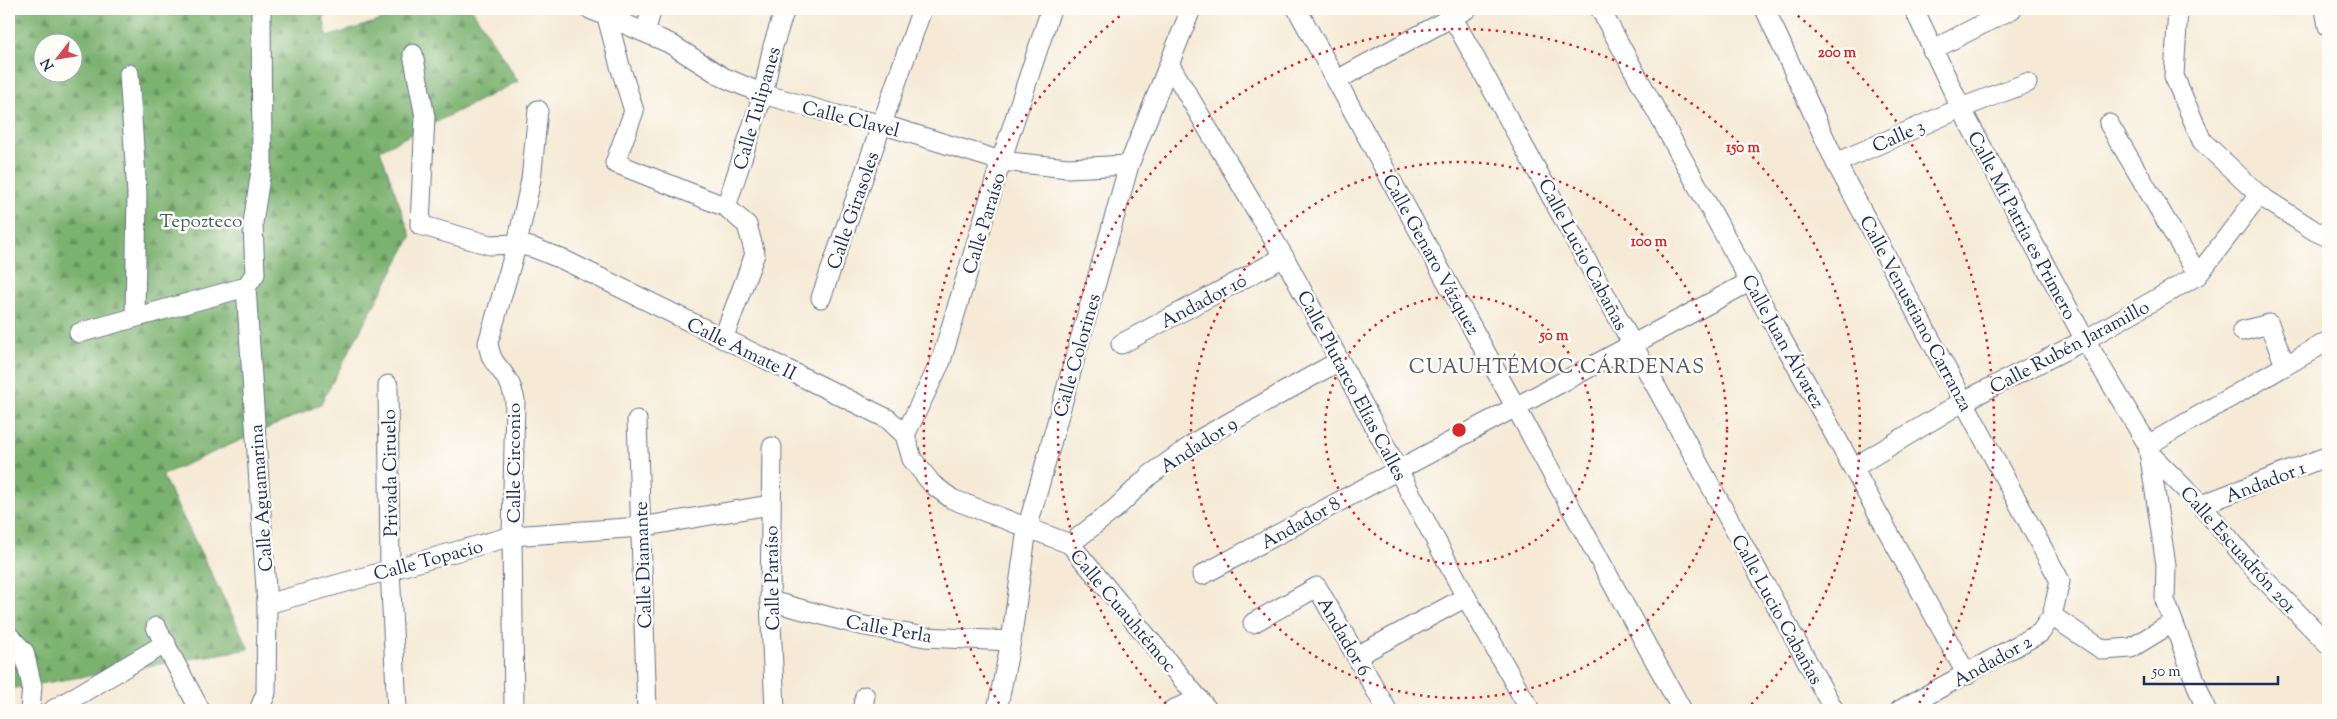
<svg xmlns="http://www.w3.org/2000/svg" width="2337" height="719" font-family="'Sorts Mill Goudy',serif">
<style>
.forest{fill:url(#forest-firs);stroke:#4b7067;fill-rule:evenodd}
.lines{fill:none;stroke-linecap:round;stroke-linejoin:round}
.street-casing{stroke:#687088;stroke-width:21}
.street{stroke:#fff;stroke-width:19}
.ring{fill:none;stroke:#d62828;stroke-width:2.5;stroke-dasharray:2.5 5}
.labels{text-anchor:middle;stroke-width:5;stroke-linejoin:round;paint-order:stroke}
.street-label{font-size:19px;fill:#1b2f5e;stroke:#fdfcf7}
.park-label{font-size:19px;fill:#415f69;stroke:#fdfcf7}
.neighbourhood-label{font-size:20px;letter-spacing:1px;fill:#575567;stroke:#fdfcf7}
.centre{fill:#d62828;stroke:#fdfcf7;stroke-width:2.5}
.ring-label{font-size:15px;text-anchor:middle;font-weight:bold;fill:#d62828;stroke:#fdfcf7;stroke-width:5;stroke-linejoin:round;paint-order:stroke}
</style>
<defs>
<pattern id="forest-firs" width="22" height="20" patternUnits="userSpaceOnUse" patternTransform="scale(1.25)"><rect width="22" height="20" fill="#7bb270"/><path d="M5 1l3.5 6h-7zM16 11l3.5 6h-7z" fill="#64915f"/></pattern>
</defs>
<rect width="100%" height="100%" fill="#fdfcf7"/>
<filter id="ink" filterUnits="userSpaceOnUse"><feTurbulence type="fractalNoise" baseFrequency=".02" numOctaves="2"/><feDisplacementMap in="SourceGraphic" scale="10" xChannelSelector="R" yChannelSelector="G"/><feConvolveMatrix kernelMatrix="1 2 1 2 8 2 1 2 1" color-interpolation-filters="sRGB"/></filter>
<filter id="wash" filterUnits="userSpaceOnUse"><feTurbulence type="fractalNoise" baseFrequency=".0096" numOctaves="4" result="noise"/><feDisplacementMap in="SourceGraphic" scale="20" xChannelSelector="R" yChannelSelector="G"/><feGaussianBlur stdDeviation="1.12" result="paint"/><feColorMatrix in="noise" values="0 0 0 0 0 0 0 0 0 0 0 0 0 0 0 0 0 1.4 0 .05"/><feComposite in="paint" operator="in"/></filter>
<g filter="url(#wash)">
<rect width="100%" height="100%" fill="#f6ead6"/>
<path class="forest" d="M9 9H322L327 37 417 9H472L518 81 380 150 411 237 320 405 162 475 249 649 9 689ZM42 42H72V72H42Z"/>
</g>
<g filter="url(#ink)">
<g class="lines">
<g class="street-casing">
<g id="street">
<path d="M590 9 669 43 723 77 763 94 837 115 881 124 1001 161 1068 168 1129 165"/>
<path d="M1297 9 1682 710"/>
<path d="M1448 9 1834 710"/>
<path d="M1600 9 1967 675"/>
<path d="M1765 9 1836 163 2060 581 2052 616 2040 633 1900 710"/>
<path d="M1914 9 1961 108 2085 340 2148 445 2166 565 2165 600 2206 710"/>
<path d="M2178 9 2174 76 2202 141 2259 195 2315 231 2328 237"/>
<path d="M2325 9 2328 26"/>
<path d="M607 17 620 66 634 111 615 163 726 207 747 225 755 254 723 339"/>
<path d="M645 32 652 9"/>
<path d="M1932 50 2012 9"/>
<path d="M413 54 425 117 420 225 490 245 517 244 534 248 564 260 888 419 905 435 912 459 932 484 952 499 1070 544 1208 710"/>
<path d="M1170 65 1284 257 1466 597 1530 710"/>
<path d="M129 74 137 193 135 317"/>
<path d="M1337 80 1467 9"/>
<path d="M2109 124 2198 275"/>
<path d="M1836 163 1961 108 2027 83"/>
<path d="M726 207 763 94 773 46 785 9"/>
<path d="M246 287 267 604 266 693 259 710"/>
<path d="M821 298 922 9"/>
<path d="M2242 331 2269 324 2285 365"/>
<path d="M79 333 246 287 255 274 253 223 262 164 261 9"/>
<path d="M1121 344 1284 257"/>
<path d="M388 385 390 569 397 710"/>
<path d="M637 420 647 710"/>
<path d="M905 435 941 361 1001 161 1051 9"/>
<path d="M2148 445 2328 341"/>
<path d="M772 447 770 601 775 710"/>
<path d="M2149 453 2201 505 2257 572 2328 644"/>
<path d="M1853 468 1964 401 2085 340 2198 275 2259 195"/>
<path d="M2201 505 2328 456"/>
<path d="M1070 544 1116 508 1150 475 1202 438 1339 361"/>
<path d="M1202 575 1751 281"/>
<path d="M770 601 860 625 925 637 1011 641"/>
<path d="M267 604 512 536 641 527 769 505"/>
<path d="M2052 616 2103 650 2131 648 2172 623"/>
<path d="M1253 623 1317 587 1387 710"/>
<path d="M156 627 200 710"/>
<path d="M9 636 24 652 32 686 30 710"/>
<path d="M1357 656 1466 597"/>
<path d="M53 710 166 643"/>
<path d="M514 710 512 536 515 400C513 394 512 386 508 381 499 364 492 367 488 343L517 244 531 180 538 110"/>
<path d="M862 710 865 696"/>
<path d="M997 710 1011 641 1027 529 1129 165 1191 9"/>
<path d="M1172 710 1199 699"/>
</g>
</g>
<use href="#street" class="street"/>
</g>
</g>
<g class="ring">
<circle cx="1459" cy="430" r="134"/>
<circle cx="1459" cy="430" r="268"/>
<path d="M1171 709A401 401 0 1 1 1747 709"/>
<path d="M1003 710A535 535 0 0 1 1126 11M1792 11A535 535 0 0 1 1915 710"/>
</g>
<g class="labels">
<g class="street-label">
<text transform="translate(756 108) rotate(-74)" y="7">Calle Tulipanes</text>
<text transform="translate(851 118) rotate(14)" y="7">Calle Clavel</text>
<text transform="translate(1898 135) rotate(-24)" y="7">Calle 3</text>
<text transform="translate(852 210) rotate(-71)" y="7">Calle Girasoles</text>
<text transform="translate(983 223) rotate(-73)" y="7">Calle Paraíso</text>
<text transform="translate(2023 225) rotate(62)" y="7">Calle Mi Patria es Primero</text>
<text transform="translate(1432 254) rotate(61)" y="7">Calle Genaro Vázquez</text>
<text transform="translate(1584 254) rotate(62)" y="7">Calle Lucio Cabañas</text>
<text transform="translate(1203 300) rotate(-28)" y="7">Andador 10</text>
<text transform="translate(1917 313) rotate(62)" y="7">Calle Venustiano Carranza</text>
<text transform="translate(1784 341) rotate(61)" y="7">Calle Juan Álvarez</text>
<text transform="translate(2069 346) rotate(-28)" y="7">Calle Rubén Jaramillo</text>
<text transform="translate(742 348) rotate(26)" y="7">Calle Amate II</text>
<text transform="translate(1076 355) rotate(-74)" y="7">Calle Colorines</text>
<text transform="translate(1353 385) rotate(62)" y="7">Calle Plutarco Elías Calles</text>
<text transform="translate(1198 444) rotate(-33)" y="7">Andador 9</text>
<text transform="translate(513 463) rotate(-90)" y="7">Calle Circonio</text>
<text transform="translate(389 473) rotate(-91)" y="7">Privada Ciruelo</text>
<text transform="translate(2265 481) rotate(-21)" y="7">Andador 1</text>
<text transform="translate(260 498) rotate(-94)" y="7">Calle Aguamarina</text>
<text transform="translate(1300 522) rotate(-29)" y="7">Andador 8</text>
<text transform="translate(2239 549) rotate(48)" y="7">Calle Escuadrón 201</text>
<text transform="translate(428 559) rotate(-15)" y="7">Calle Topacio</text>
<text transform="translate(642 565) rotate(-92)" y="7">Calle Diamante</text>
<text transform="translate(771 578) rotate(-91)" y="7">Calle Paraíso</text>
<text transform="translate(1778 609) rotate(61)" y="7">Calle Lucio Cabañas</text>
<text transform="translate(1124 610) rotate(50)" y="7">Calle Cuauhtémoc</text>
<text transform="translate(889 628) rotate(10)" y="7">Calle Perla</text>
<text transform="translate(1345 636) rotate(60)" y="7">Andador 6</text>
<text transform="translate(1992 660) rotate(-29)" y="7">Andador 2</text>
</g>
<g class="park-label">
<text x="201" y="227">Tepozteco</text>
</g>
<g class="neighbourhood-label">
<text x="1557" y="373">CUAUHTÉMOC CÁRDENAS</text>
</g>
</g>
<circle cx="1459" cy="430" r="8" class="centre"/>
<g class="ring-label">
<text x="1837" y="57">200 m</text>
<text x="1743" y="152">150 m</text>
<text x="1649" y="246">100 m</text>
<text x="1554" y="340">50 m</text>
</g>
<rect width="2337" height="719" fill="none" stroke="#fdfcf7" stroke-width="30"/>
<g transform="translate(58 58) rotate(239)"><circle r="24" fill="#fdfcf7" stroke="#a3aaba"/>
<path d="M0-4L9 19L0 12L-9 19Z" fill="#d1495b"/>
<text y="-8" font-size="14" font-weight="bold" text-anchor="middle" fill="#1b2f5e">N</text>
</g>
<path d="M2144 676v8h134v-8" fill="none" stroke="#1b2f5e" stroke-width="2.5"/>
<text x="2152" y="676" font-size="15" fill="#1b2f5e" stroke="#fdfcf7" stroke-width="4" paint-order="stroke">50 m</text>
</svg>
